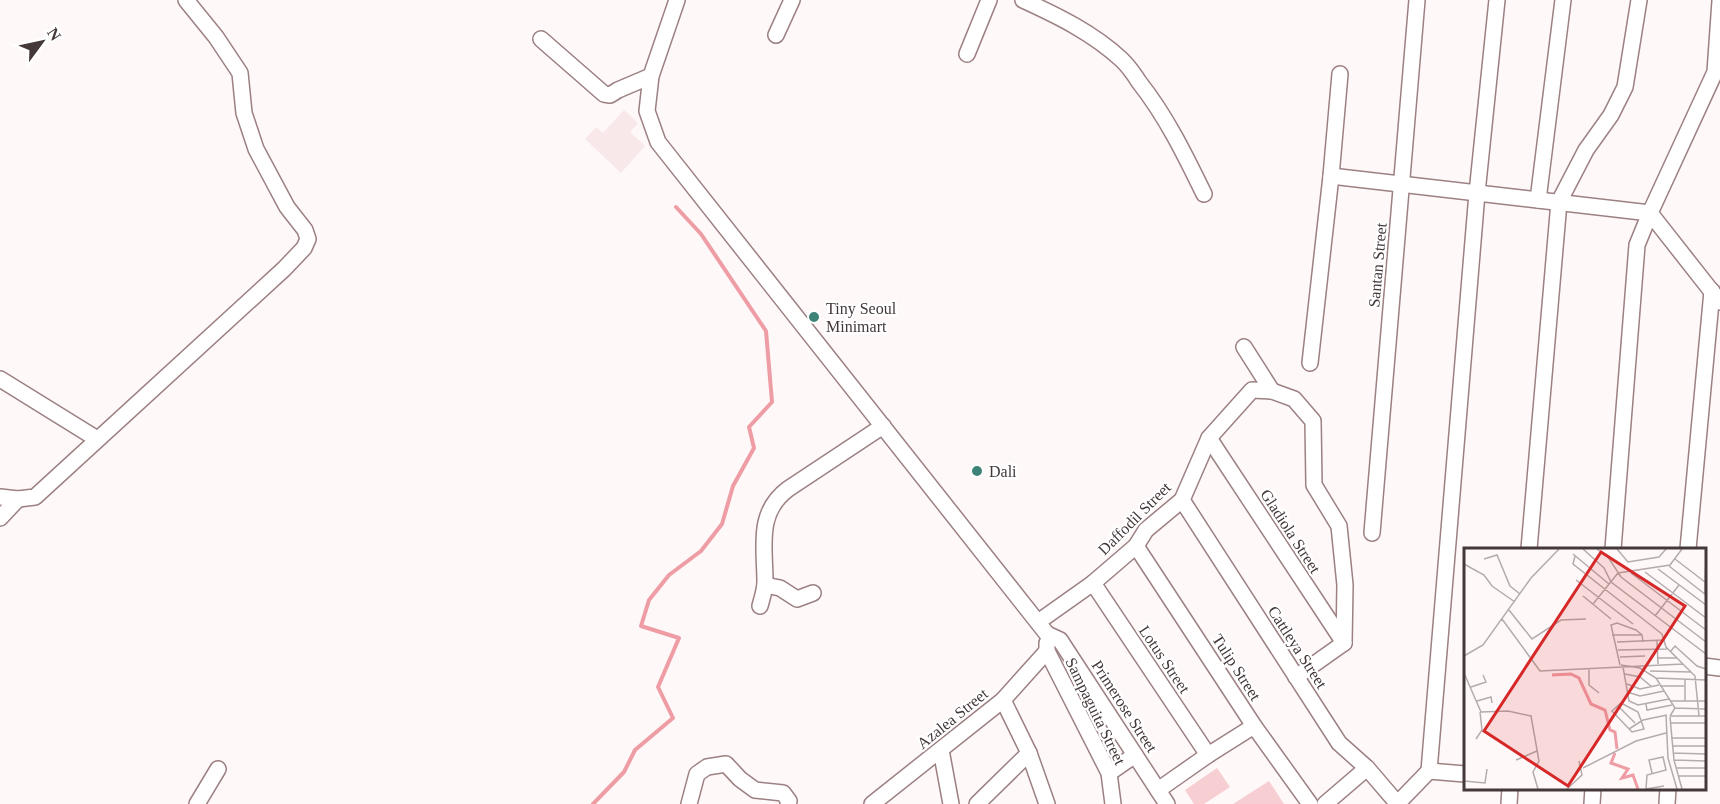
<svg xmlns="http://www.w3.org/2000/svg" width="1720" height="804" font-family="'Times New Roman',serif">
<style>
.built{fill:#f9e8e9}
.green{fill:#f7ced1}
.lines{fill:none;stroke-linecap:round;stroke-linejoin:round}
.stream{stroke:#ef9da5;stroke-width:4}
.minor-casing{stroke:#9c8082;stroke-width:18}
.minor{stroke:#fff;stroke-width:15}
.poi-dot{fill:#3e8377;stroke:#fff;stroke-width:2}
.labels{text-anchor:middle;stroke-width:4.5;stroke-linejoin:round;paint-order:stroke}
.street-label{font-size:16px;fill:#443839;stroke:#fff}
.poi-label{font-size:16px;fill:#443839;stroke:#fff;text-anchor:start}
.inset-river{fill:none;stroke:#ef9da5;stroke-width:3}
.inset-road{fill:none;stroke:#b4abac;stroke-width:1.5}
.view{fill:#d62828;fill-opacity:0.15;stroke:#d62828;stroke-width:3}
.inset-edge{fill:none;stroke:#443839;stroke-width:3}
</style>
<rect width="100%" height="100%" fill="#fff8f9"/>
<path class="built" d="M624 110 638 123 630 132 645 146 621 173 585 139 596 127 603 133Z"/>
<g class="green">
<path d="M1217 768 1230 787 1204 804H1194L1185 790Z"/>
<path d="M1269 781 1284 804H1233Z"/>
</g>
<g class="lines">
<path class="stream" d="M593 804 624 772 635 750 673 718 658 687 679 638 641 626 649 600 669 575 701 551 722 524 733 486 754 448 749 427 772 402 766 331 701 234 676 207"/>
<g class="minor-casing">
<g id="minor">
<path d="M677 0 651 76 647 111 658 142 1047 634"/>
<path d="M1023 0C1058 16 1093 33 1122 60 1128 66 1134 74 1139 82 1166 116 1185 155 1204 194"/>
<path d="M776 35 792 0"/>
<path d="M541 39 604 94 610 95 618 90 651 76"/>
<path d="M967 54 989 0"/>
<path d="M1331 176 1650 213 1720 302"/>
<path d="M1538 200 1563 0"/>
<path d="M1244 347 1272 391"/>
<path d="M1310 363 1331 176 1340 74"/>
<path d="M0 379 97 439"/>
<path d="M1209 438 1344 643"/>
<path d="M0 497 18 499 35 497 284 269 304 248 308 239 305 230 287 207 256 149 244 113 240 73 216 37 186 0"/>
<path d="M1182 500 1339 743 1367 768 1397 803"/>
<path d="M0 518 18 499"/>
<path d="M1372 533 1417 0"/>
<path d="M1136 546 1254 726 1310 804"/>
<path d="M1529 549 1559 202 1586 150 1611 115 1625 87 1639 0"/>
<path d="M1613 549 1637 245 1650 213 1715 72 1720 1"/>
<path d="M1688 549 1712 291"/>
<path d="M1093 583 1208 755"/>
<path d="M765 585 780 588 797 599 813 593"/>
<path d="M760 606C762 598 765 590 765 582 765 547 756 513 788 489L883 426"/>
<path d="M1038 622 1093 583 1136 546 1146 530 1182 500 1209 438 1252 390 1272 391 1294 399 1313 421 1314 485 1339 526 1345 585 1344 643 1296 677"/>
<path d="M1047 634 1060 640 1167 804"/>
<path d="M1047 643V651L1109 773 1113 804"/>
<path d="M1704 666 1720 668"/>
<path d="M1003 700 1029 753 1047 804"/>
<path d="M941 750 951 804"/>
<path d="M1429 771 1477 193 1497 0"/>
<path d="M1429 771 1465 774"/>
<path d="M1109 773 1135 755"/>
<path d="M1158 790 1208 755 1254 726"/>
<path d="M197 804 218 769"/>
<path d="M689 804 697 774 707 767 726 764 740 779 755 790 783 793 789 801 788 804"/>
<path d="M872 804 1003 700 1047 651"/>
<path d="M977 804 1029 753"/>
<path d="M1325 804 1367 768"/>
<path d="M1397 804 1429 771"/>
<path d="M1509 804 1510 788"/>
<path d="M1592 804 1593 788"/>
<path d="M1667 804 1668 788"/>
</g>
</g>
<use href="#minor" class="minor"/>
</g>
<g class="poi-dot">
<circle cx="814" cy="317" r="6"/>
<circle cx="977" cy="471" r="6"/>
</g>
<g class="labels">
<g class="street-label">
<text transform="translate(1377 265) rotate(-85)" y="6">Santan Street</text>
<text transform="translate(1134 518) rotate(-45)" y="6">Daffodil Street</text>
<text transform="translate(1291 531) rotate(57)" y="6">Gladiola Street</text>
<text transform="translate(1298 647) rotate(57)" y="6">Cattleya Street</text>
<text transform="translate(1165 659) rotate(56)" y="6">Lotus Street</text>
<text transform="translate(1237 667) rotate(57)" y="6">Tulip Street</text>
<text transform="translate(1125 706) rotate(57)" y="6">Primerose Street</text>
<text transform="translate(1096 711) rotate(64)" y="6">Sampaguita Street</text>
<text transform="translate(952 718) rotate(-39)" y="6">Azalea Street</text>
</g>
<g class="poi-label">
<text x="826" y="314">Tiny Seoul<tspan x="826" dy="18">Minimart</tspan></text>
<text x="989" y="477">Dali</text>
</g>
</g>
<g transform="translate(1464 548)">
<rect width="242" height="242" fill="#fff8f9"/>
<path class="inset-river" d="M88 127 107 126 115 130 127 156 141 162 146 182 151 184 153 201M151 205 147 215 164 221 158 230 169 227 174 241"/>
<path class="inset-road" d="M119 1 140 20 147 34 242 106M133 1 144 9 157 29 242 94M153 1 164 14 195 9 202 1M109 6 145 36M111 8 109 16 198 86M20 11 33 7 46 38 56 46M211 11 241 34M0 16 20 27 28 38 51 54M205 18 242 47M194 21 242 57M181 24 242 70M167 25 242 82M112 32 169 76M241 45 242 3M119 48 147 71M129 56 154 25 206 17 218 1M45 62 68 91 97 72 122 71M191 68 215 37M38 71 76 123 219 116M198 86 202 99 231 128 235 168M148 87H177M193 93 194 116M153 94 199 92M154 102 203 101M206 104 211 98 233 118 242 121M0 108 19 97 67 30 95 1M156 109 181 108M194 110H213M156 117 147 77 153 75 172 82 178 87 179 94M157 117 176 120 192 130 211 160 206 168M159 119 165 153 174 157 205 151M125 120V137L135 145M186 123 227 124M0 125 17 164 44 163 67 168 75 213 69 224 74 241M161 126 176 129 188 139M192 130 242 132M163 136 176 141 195 137M196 138H220M7 139 22 134 19 127M163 144 176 148 200 143M13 153 27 149 28 155M206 153H242M221 153V131M157 155 174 164 180 181 168 184 148 163ZM182 156 183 162 208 157M154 158 171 175M211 160 242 161M202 167 204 210 213 241M206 168H242M206 169 210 212 218 241M206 175H242M165 181 179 172 203 167M207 190H242M12 191 18 182 16 164M208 198H242M209 205 242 206M52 212 73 203M210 212 242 213M119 220 172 193 202 185M212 220H242M215 228H242M0 233 21 235 23 221M103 241 118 227 115 213M182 241 183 227 202 222 199 209 185 212 188 225M182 241 200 238"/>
<path class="view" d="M137 4 221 58 104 238 20 183Z"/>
<rect width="242" height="242" class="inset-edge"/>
</g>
<g transform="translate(42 42) rotate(57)" stroke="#ffffff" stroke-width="4.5" paint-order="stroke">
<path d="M0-4.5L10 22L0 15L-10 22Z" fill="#443839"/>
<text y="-9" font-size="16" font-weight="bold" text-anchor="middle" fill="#443839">N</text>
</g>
</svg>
